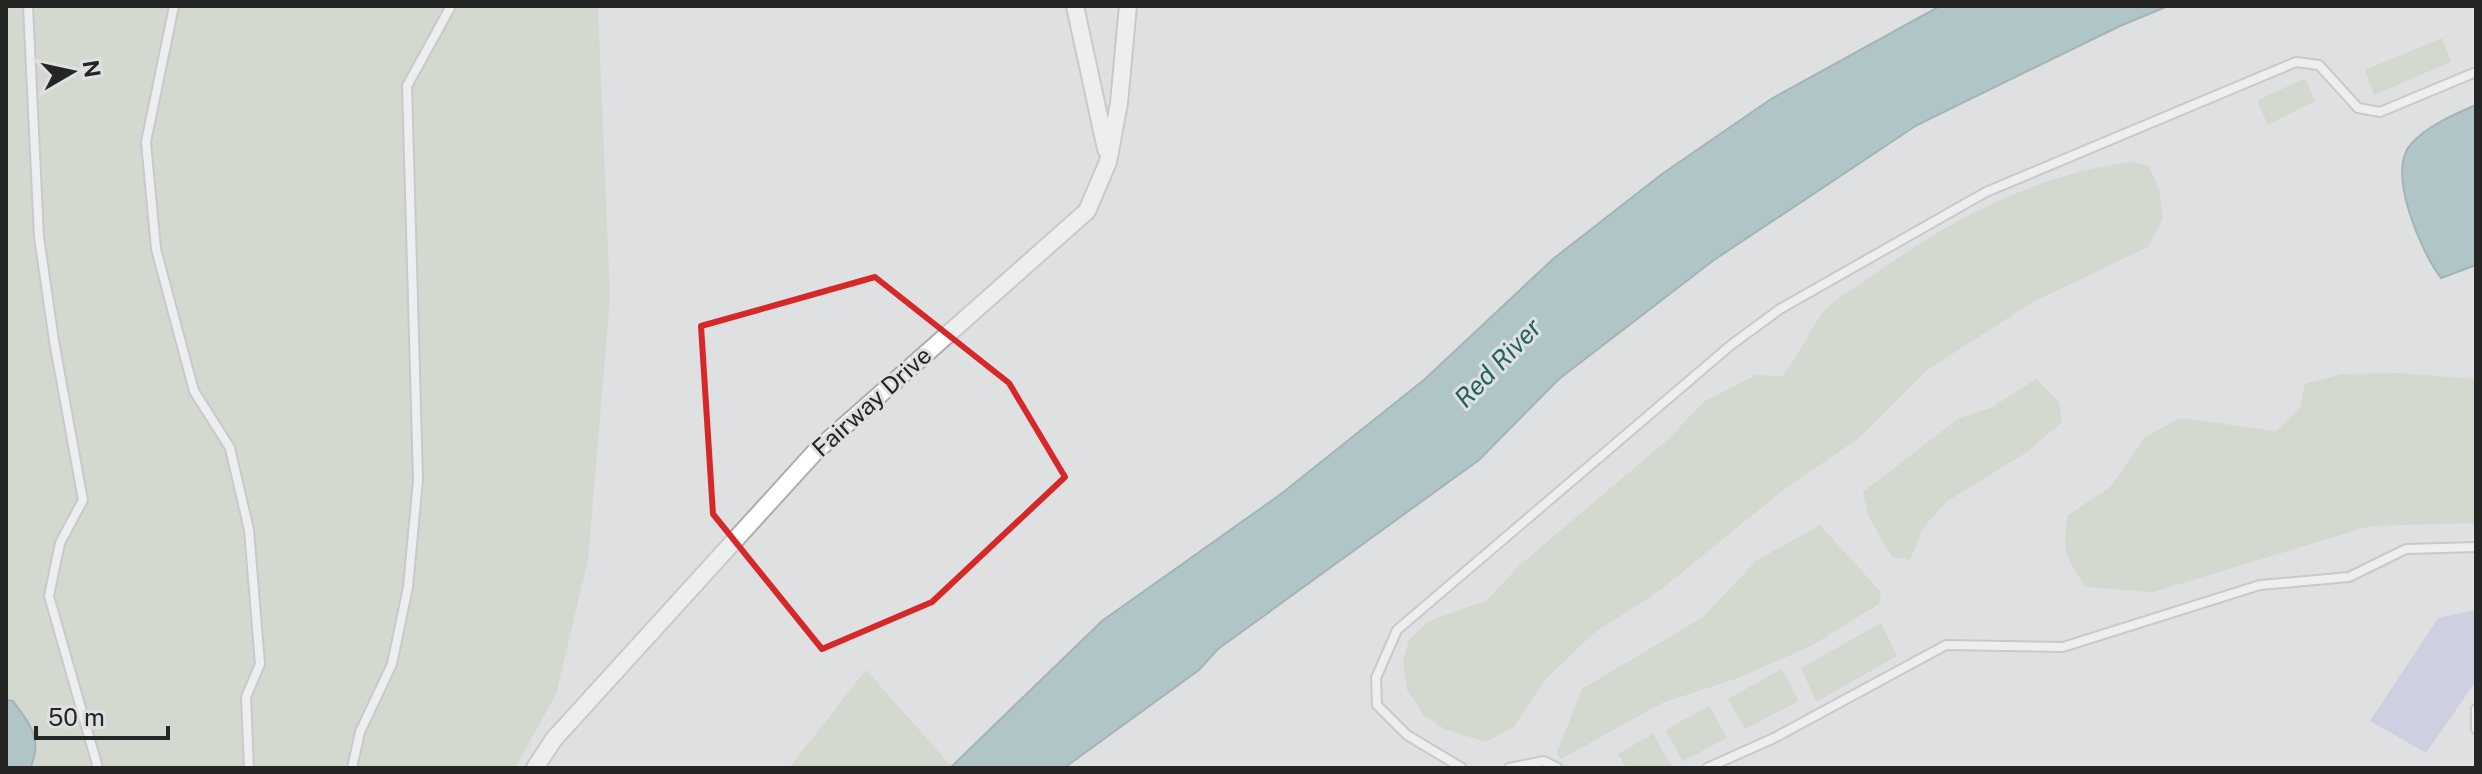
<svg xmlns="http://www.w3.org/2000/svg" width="2482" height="774" font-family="'Public Sans',sans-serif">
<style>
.green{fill:#c5d0b8}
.water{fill:#76a5a7;stroke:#5e7f80;stroke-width:2}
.building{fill:#babbdf}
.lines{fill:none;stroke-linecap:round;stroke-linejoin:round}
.service-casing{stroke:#adadaf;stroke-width:12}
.minor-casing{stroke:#adadaf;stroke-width:20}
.service{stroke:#fff;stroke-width:8}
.minor{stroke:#fff;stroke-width:16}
.marked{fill:none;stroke:#d62828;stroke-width:6;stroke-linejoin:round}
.labels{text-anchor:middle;stroke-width:6;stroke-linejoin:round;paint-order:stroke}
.street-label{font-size:24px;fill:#252526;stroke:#dfe0e1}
.water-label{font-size:26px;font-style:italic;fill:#216164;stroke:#dfe0e1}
</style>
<rect width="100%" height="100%" fill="#dfe0e1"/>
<g class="green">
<path d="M6 6H598L610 298 588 560 556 694 515 768H6Z"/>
<path d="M2442 38 2451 62 2374 95 2365 70Z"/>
<path d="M2305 78 2315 101 2268 125 2257 101Z"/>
<path d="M2132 162 2149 166 2159 189 2163 219 2148 247 2031 303 1926 371 1859 438 1786 488 1659 591 1594 633 1545 680 1514 727 1486 742 1445 729 1424 716 1407 690 1403 661 1409 640 1429 621 1486 601 1521 564 1666 441 1705 401 1756 375 1782 376C1800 355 1809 329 1826 309 1836 298 1854 289 1866 280 1943 224 2035 173 2132 162Z"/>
<path d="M2398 373 2476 379V523L2370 526 2153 592 2086 587C2065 558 2063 551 2067 516L2111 486 2145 437 2180 418 2276 431 2300 408 2305 384 2342 374Z"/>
<path d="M2036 379 2059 402 2062 422 2027 452 1946 502 1923 528 1910 560 1891 556 1868 515 1863 492 1959 418 1991 408Z"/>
<path d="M1820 525 1881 592 1879 604 1811 646 1738 678 1662 703 1561 759 1557 753 1582 689 1703 617 1756 561Z"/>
<path d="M1881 623 1897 656 1816 702 1801 668Z"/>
<path d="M1782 669 1799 701 1745 729 1728 699Z"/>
<path d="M866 670 952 767 950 768H789Z"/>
<path d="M1709 706 1727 738 1683 761 1665 730Z"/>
<path d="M1653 734 1672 766 1627 768 1618 754Z"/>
</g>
<g class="water">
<path d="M1940 6H2168L2120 26 1917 125 1714 260 1559 379 1479 460 1218 649 1199 670 1064 768H950L1102 621 1281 494 1425 379 1553 259 1662 174 1771 99Z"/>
<path d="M2476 105V265L2441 278C2421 252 2386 172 2411 144 2427 126 2455 114 2476 105Z"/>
<path d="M6 700 13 701C29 722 44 741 30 768H6Z"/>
</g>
<path class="building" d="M2476 610V681L2426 753 2370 721 2438 618Z"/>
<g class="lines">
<g class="service-casing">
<g id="service">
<path d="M28 6 39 237 54 341 83 500 60 543 49 596 98 768"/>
<path d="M174 6 146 142 156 249 194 391 230 448 249 530 260 664 246 697 249 768"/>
<path d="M2476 709V729"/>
<path d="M352 768 360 732 392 664 408 587 418 480 407 86 451 6"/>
<path d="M1462 768 1407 735 1377 705 1376 678 1397 630 1731 345 1780 309 1986 192 2296 62 2319 65 2358 108 2380 112 2476 72"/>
<path d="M1509 768 1544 761 1558 768"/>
<path d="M1707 768 1774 738 1946 645 2063 647 2260 585 2349 577 2406 549 2476 547"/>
</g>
</g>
<g class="minor-casing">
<g id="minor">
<path d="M1075 6 1106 149"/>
<path d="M535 768 554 739 815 452 1087 211 1108 162 1119 103 1128 6"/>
</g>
</g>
<use href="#service" class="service"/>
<use href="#minor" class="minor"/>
</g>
<path d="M0 0H2482V774H0ZM875 277 1009 383 1065 477 932 602 822 649 713 514 701 326Z" fill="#dfe0e1" fill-opacity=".55" fill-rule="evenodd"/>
<path class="marked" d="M875 277 1009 383 1065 477 932 602 822 649 713 514 701 326Z"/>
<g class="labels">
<g class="street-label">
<text transform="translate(872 402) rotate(-42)" y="8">Fairway Drive</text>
</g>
<g class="water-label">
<text transform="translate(1498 363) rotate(-46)" y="9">Red River</text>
</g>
</g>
<rect width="2482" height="774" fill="none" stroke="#252526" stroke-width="16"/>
<g transform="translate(72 72) rotate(81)" stroke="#dfe0e1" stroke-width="6" paint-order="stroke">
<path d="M0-6L14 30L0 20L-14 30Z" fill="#252526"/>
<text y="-12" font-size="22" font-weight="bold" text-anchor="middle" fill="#252526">N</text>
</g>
<path d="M36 726v12h132v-12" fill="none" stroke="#252526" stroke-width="4"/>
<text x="48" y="726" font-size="24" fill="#252526" stroke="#dfe0e1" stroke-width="6" paint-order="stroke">50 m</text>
</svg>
